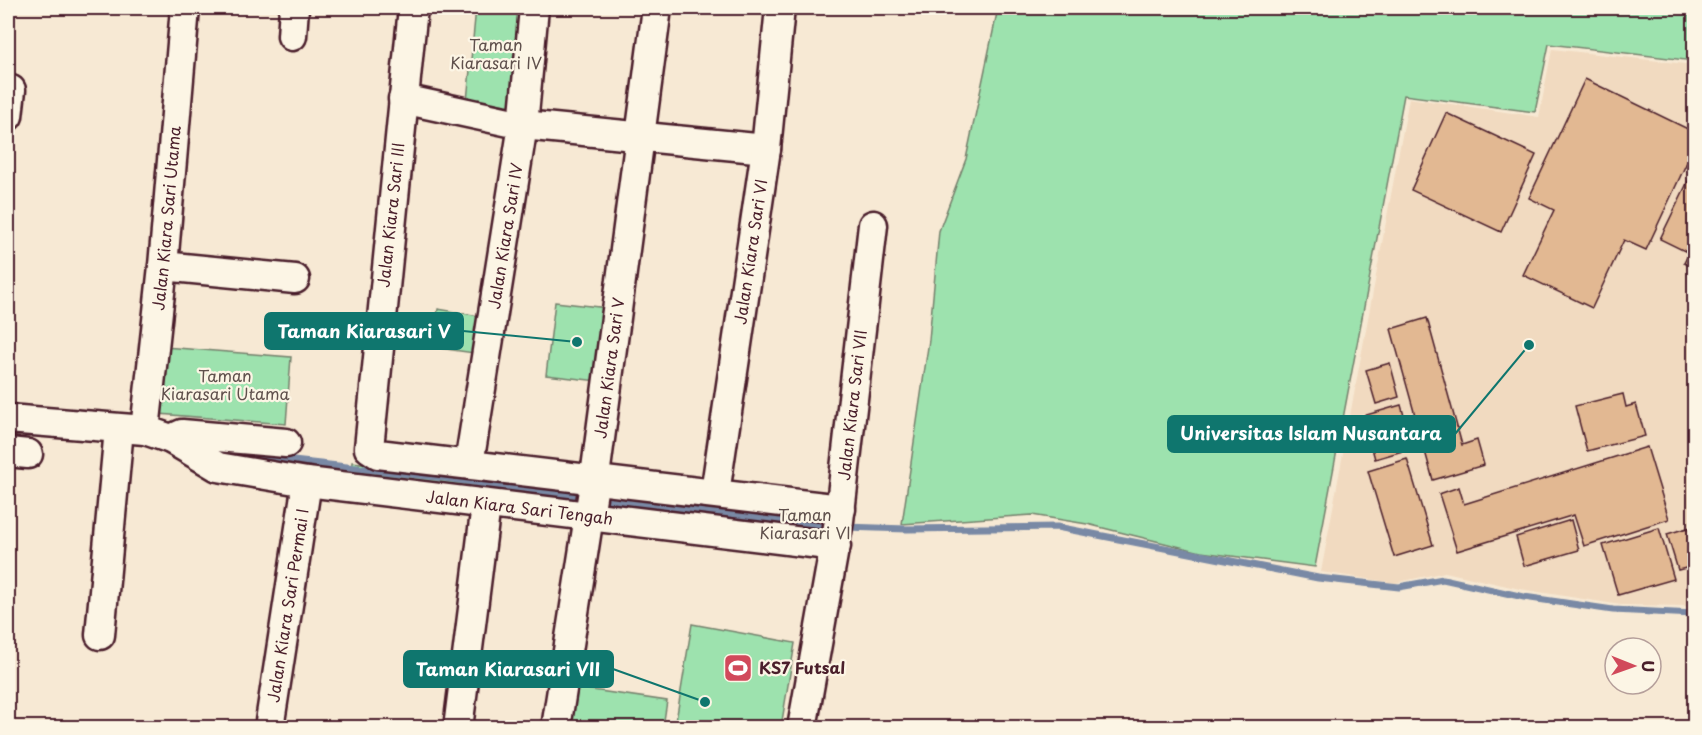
<svg xmlns="http://www.w3.org/2000/svg" width="1702" height="735" font-family="'Playpen Sans',sans-serif">
<style>
.built{fill:#f1dac0}
.green{fill:#9de2ae;stroke:#74806c;stroke-width:1.5}
.lines{fill:none;stroke-linecap:round;stroke-linejoin:round}
.stream{stroke:#7989a5;stroke-width:7}
.building{fill:#e2b892;stroke:#4a1f2b;stroke-width:1.5}
.minor-casing{stroke:#4a1f2b;stroke-width:33}
.minor{stroke:#fcf5e5;stroke-width:28}
.labels{text-anchor:middle;stroke-width:4.5;stroke-linejoin:round;paint-order:stroke}
.park-label{font-size:16px;fill:#5f504c;stroke:#fcf5e5}
.street-label{font-size:16px;fill:#4a1f2b;stroke:#fcf5e5}
.poi-label{font-size:16px;font-weight:bold;fill:#4a1f2b;stroke:#fcf5e5;text-anchor:start}
.leader{fill:none;stroke:#0f766e;stroke-width:2}
.callout-dot{fill:#0f766e;stroke:#fcf5e5;stroke-width:2}
.callout{fill:#0f766e;stroke:#0f766e;stroke-width:2}
.callout-label{font-size:18px;text-anchor:middle;font-weight:bold;fill:#fff}
</style>
<rect width="100%" height="100%" fill="#f7e9d4"/>
<filter id="ink" filterUnits="userSpaceOnUse"><feTurbulence type="fractalNoise" baseFrequency=".0167" numOctaves="2"/><feDisplacementMap in="SourceGraphic" scale="12" xChannelSelector="R" yChannelSelector="G"/><feConvolveMatrix kernelMatrix="1 2 1 2 8 2 1 2 1" color-interpolation-filters="sRGB"/></filter>
<g filter="url(#ink)">
<path class="built" d="M1552 49 1694 65V606L1621 605 1520 589 1445 572 1395 583 1321 572 1409 98 1539 117Z"/>
<g class="green">
<path d="M476 8H526L516 106 467 101Z"/>
<path d="M998 8H1694V61L1549 44 1535 112 1404 95 1315 567 1201 552 1087 524 1032 515 902 524 929 340 939 231 966 159Z"/>
<path d="M555 302 608 308 598 381 546 375Z"/>
<path d="M438 309 480 316 474 353 432 347Z"/>
<path d="M164 347 291 357 286 424 159 414Z"/>
<path d="M352 462 581 489 580 501 351 474Z"/>
<path d="M649 489 829 509 821 544 646 522Z"/>
<path d="M692 624 795 643 781 727H675Z"/>
<path d="M572 687 667 701 663 727 566 728Z"/>
</g>
<g class="lines">
<g class="stream">
<path d="M215 449 222 453 445 478 584 498"/>
<path d="M598 500 831 526"/>
<path d="M845 527 907 529 1057 527 1318 578 1399 587 1443 579 1524 597 1613 610 1694 614"/>
</g>
</g>
<g class="building">
<path d="M1585 79 1694 132V147L1646 250 1624 240 1592 308 1523 275 1554 210 1529 198Z"/>
<path d="M1446 113 1536 155 1501 232 1411 190Z"/>
<path d="M1694 169V268L1684 263 1689 253 1660 239Z"/>
<path d="M1427 318 1462 445 1477 440 1484 465 1433 480 1391 329Z"/>
<path d="M1390 363 1399 397 1376 404 1366 370Z"/>
<path d="M1623 394 1626 407 1636 404 1645 436 1587 451 1575 406Z"/>
<path d="M1401 405 1413 448 1375 459 1363 416Z"/>
<path d="M1647 447 1669 519 1584 546 1574 515 1457 551 1439 494 1459 487 1464 504Z"/>
<path d="M1407 459 1433 545 1394 557 1368 471Z"/>
<path d="M1571 520 1579 550 1524 566 1516 537Z"/>
<path d="M1694 526V566L1678 570 1667 534Z"/>
<path d="M1659 528 1674 579 1618 595 1603 545Z"/>
<path d="M1694 566V593L1688 594V568Z"/>
</g>
<g class="lines">
<g class="minor-casing">
<g id="minor">
<path d="M413 8 369 448 378 454 841 509"/>
<path d="M292 36 294 8"/>
<path d="M403 99 523 125 766 149"/>
<path d="M8 116 11 90"/>
<path d="M163 266 295 279"/>
<path id="s1" d="M8 419 145 430 171 439 218 467 307 482 836 546"/>
<path id="s2" d="M145 430 163 266 185 8"/>
<path d="M171 439 182 434 286 443"/>
<path d="M8 452 28 454"/>
<path id="s3" d="M469 464 523 125 534 8"/>
<path id="s4" d="M715 493 766 149 780 8"/>
<path d="M100 635 119 429"/>
<path id="s5" d="M269 728 307 482"/>
<path d="M458 728 486 505"/>
<path id="s6" d="M556 728 594 484 657 8"/>
<path id="s7" d="M802 728 839 521 873 225"/>
</g>
</g>
<use href="#minor" class="minor"/>
</g>
</g>
<defs>
<g id="stadium-square" transform="scale(1.5)"><rect x="-9" y="-9" width="18" height="18" rx="4" fill="#d1495b" stroke="#fcf5e5"/><path d="M0-5a6.5 5 0 1 0 0 10a6.5 5 0 1 0 0-10ZM-3.5-1.8h7v3.6h-7Z" fill="#fff"/></g>
</defs>
<g fill-rule="evenodd">
<use href="#stadium-square" x="738" y="668"/>
</g>
<g class="labels">
<g class="park-label">
<text x="496" y="51">Taman<tspan x="496" dy="18">Kiarasari IV</tspan></text>
<text x="225" y="382">Taman<tspan x="225" dy="18">Kiarasari Utama</tspan></text>
<text x="805" y="521">Taman<tspan x="805" dy="18">Kiarasari VI</tspan></text>
</g>
<g class="street-label">
<text transform="translate(391 215) rotate(-84)" y="6">Jalan Kiara Sari III</text>
<text dy="6" stroke="none"><textPath href="#s2" startOffset="213">Jalan Kiara Sari Utama</textPath></text>
<text dy="6" stroke="none"><textPath href="#s3" startOffset="231">Jalan Kiara Sari IV</textPath></text>
<text dy="6" stroke="none"><textPath href="#s4" startOffset="244">Jalan Kiara Sari VI</textPath></text>
<text dy="6" stroke="none"><textPath href="#s6" startOffset="364">Jalan Kiara Sari V</textPath></text>
<text dy="6" stroke="none"><textPath href="#s7" startOffset="327">Jalan Kiara Sari VII</textPath></text>
<text dy="6" stroke="none"><textPath href="#s1" startOffset="524">Jalan Kiara Sari Tengah</textPath></text>
<text dy="6" stroke="none"><textPath href="#s5" startOffset="124">Jalan Kiara Sari Permai I</textPath></text>
</g>
<g class="poi-label">
<text x="759" y="674">KS7 Futsal</text>
</g>
</g>
<path class="leader" d="M577 342L463 331M1529 345L1455 434M705 702L613 669"/>
<g class="callout-dot">
<circle cx="577" cy="342" r="6"/>
<circle cx="1529" cy="345" r="6"/>
<circle cx="705" cy="702" r="6"/>
</g>
<g class="callout">
<rect x="265" y="313" width="198" height="36" rx="6"/>
<rect x="1168" y="416" width="287" height="36" rx="6"/>
<rect x="404" y="651" width="209" height="36" rx="6"/>
</g>
<g class="callout-label">
<text x="364" y="338">Taman Kiarasari V</text>
<text x="1311" y="440">Universitas Islam Nusantara</text>
<text x="508" y="676">Taman Kiarasari VII</text>
</g>
<rect width="1702" height="735" fill="none" stroke="#fcf5e5" stroke-width="30"/>
<rect x="15" y="15" width="1672" height="705" fill="none" stroke="#4a1f2b" stroke-width="2" filter="url(#ink)"/>
<g transform="translate(1633 666) rotate(91)"><circle r="28" fill="#fcf5e5" stroke="#b59f9b" stroke-width="1.5"/>
<path d="M0-4.5L10 22L0 15L-10 22Z" fill="#d1495b"/>
<text y="-9" font-size="16" font-weight="bold" text-anchor="middle" fill="#4a1f2b">U</text>
</g>
</svg>
